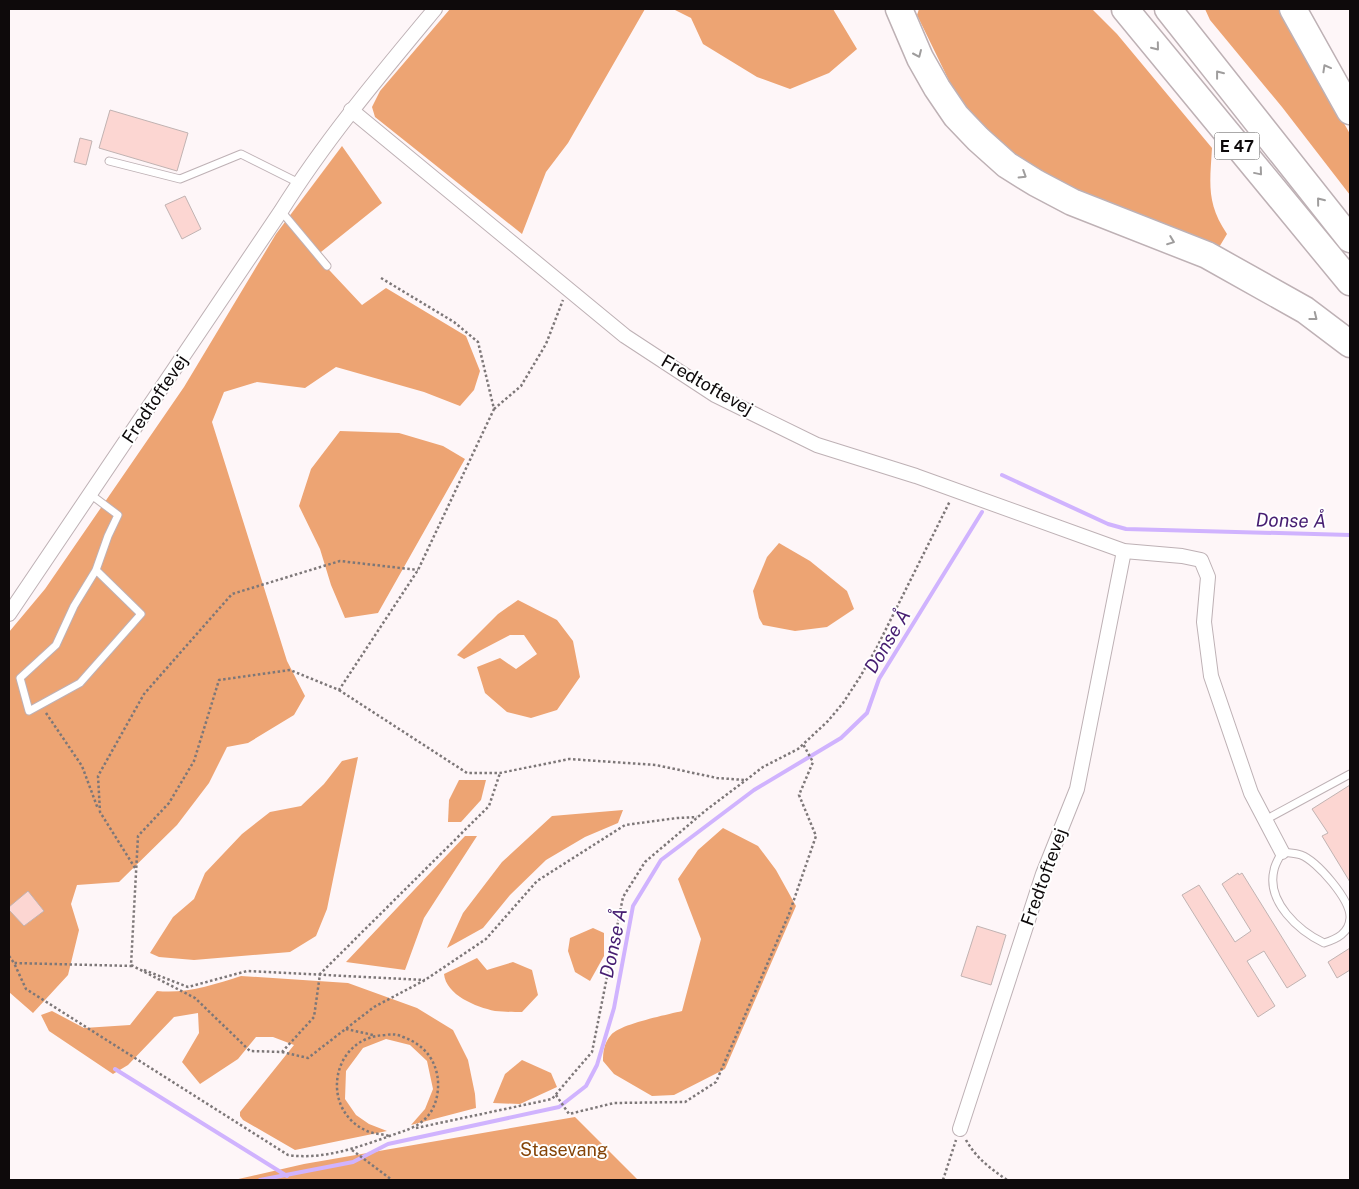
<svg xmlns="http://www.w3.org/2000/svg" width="1359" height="1189" font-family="'Public Sans',sans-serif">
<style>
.forest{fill:#eda473}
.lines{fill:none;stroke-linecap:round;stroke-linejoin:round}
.stream{stroke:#d0b3fe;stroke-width:4}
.building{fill:#fcd6d2;stroke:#c1b3b2}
.lane-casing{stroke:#beb1b5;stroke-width:9}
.street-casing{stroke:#beb1b5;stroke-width:16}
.highway-casing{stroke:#beb1b5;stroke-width:29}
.path{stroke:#7d7778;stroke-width:2.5;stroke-dasharray:2.5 2.5;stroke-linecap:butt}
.lane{stroke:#fff;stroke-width:7}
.street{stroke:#fff;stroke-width:14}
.highway{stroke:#fff;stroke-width:26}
.oneway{stroke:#9f9d9d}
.labels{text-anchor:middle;stroke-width:4;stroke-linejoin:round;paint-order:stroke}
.shield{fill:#fff;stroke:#565454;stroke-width:1}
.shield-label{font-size:16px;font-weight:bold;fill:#0e0a0b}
.street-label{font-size:18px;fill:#0e0a0b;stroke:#fff}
.park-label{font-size:18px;fill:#854408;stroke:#fff}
.water-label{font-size:19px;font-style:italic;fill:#461d71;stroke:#fff}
</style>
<rect width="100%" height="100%" fill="#fef6f8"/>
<g class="forest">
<path d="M450 9H645L568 143 546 172 522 234 375 117 372 107 380 91Z"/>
<path d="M673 9H833L857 49 829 73 790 89 757 77 703 44 691 18Z"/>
<path d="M919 9H1092L1117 34 1212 148C1210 183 1206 203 1227 234L1218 249 1102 203 1022 162 981 129 956 95 917 15Z"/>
<path d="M1205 9H1280L1350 134V195L1282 107 1210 20Z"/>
<path d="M342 146 382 203 316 256 362 305 386 288 466 336 480 371 474 390 460 406 424 392 336 367 305 388 257 382 224 392 212 422 287 661 305 696 294 715 248 743 227 747 209 783 177 825 119 882 77 885 71 904 79 930 68 975 33 1013 9 992V632L45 589 184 387 276 234Z"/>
<path d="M340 431 399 433 443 446 465 459 378 613 345 618 331 585 320 549 299 506 311 469Z"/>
<path d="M779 543 810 561 847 591 854 609 827 627 795 631 763 625 759 618 753 591 767 557Z"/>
<path d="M518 600 557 620 573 641 580 677 557 710 531 718 507 712 485 693 477 667 500 658 516 669 537 654 524 635H510L464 659 457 655 498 614Z"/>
<path d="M358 757 327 909 316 936 290 952 194 960 159 957 150 953 173 917 194 899 205 873 242 834 270 812 301 806 324 784 342 761Z"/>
<path d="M459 780H486L481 800 461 822H448L449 800Z"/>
<path d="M623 810 618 823 585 837 546 860 510 895 483 928 447 948 463 913 502 862 552 816Z"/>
<path d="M723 828 758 846 776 870 796 906 725 1069 674 1095 652 1096 614 1074 603 1061C603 1052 604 1043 611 1035 620 1024 666 1015 682 1011L701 939 678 879 698 850Z"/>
<path d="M465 836H477L424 918 405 970 346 962Z"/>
<path d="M593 928 604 933V956L590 981 575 972 568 951 570 938Z"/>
<path d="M477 958 487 970 513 962 532 970 538 995 522 1012C514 1012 504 1012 495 1011 476 1007 446 995 444 974Z"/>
<path d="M241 976 348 983 417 1008 453 1030 468 1060 475 1094 476 1108 411 1125 425 1109 433 1089 427 1061 410 1045 386 1039 363 1048 346 1071 345 1099 356 1115 369 1124 387 1131 295 1150 243 1120 240 1116V1112L294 1045 273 1037H256L238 1059 200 1084 182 1062 199 1033 198 1013 174 1017 128 1065 113 1074 49 1031 41 1015 52 1011 84 1028 130 1025 157 991C186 994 213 985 241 976Z"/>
<path d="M522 1060 551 1073 557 1087 520 1104 493 1103 505 1074Z"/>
<path d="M575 1117 638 1180H234L304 1164Z"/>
</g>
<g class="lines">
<g class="stream">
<path d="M1002 475 1108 524 1126 529 1350 535"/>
<path d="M115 1069 287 1176"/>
<path d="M260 1180 353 1162 388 1144 559 1107 586 1086 597 1065 614 1008 633 906 661 860 754 790 841 738 867 713 879 679 982 512"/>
</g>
</g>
<g class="building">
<path d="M110 110 188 133 177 171 99 148Z"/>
<path d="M80 138 92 141 86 165 74 162Z"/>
<path d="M185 196 201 229 182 239 165 205Z"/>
<path d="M1350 785V882L1322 836 1328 833 1312 809Z"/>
<path d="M1238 873 1239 875 1242 873 1306 976 1287 988 1264 951 1247 961 1275 1006 1258 1017 1182 895 1199 885 1235 942 1251 931 1222 884Z"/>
<path d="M28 891 44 911 24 926 9 910V907Z"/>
<path d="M977 926 1006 935 991 985 961 976Z"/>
<path d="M1350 948V970L1337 978 1328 962Z"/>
</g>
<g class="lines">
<g class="lane-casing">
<g id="lane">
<path d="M109 161 180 179 241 154 299 183"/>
<path d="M281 211 327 266"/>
<path d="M90 494 118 515 108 536 96 570 74 606 56 645 20 678 29 711 80 683 141 614 96 570"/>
<path d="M1265 820 1350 774"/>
<path d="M1282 852C1288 853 1295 853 1301 855 1317 861 1351 900 1350 918 1349 933 1337 939 1324 943 1299 931 1266 902 1274 870 1275 864 1279 858 1282 852Z"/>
</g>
</g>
<g class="street-casing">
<g id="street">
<path d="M351 110 625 336 715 395 817 445 916 476 1124 551 1182 556 1201 560 1208 577 1204 622 1211 676 1251 793 1282 852"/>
<path d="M9 614 281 211C326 139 381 74 435 9"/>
<path d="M960 1129 1043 874 1077 789 1124 551"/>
</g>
</g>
<g class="highway-casing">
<g id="highway">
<path d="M899 9 920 58 937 88 956 116 978 139 1007 165 1036 183 1072 202 1207 255 1305 310 1350 344"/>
<path d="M1125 9 1350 282"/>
<path d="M1168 9 1350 239"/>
<path d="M1293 9 1350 111"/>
</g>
</g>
<g class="path">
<path d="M381 278 454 322 478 342 494 409 418 570 339 690 290 670 219 680 194 761 169 803 138 836 131 965 195 998 250 1051 282 1052 314 1017 320 974 489 806 500 773"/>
<path d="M494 409 521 386 546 344 563 300"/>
<path d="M339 690 467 773H500L569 759 656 765 717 778 745 780"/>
<path d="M46 713 82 766 98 809"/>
<path d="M135 868 100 812 98 776 144 694 232 594 340 561 418 570"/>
<path d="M9 956 14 963"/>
<path d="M132 966 14 963 26 989 288 1155C322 1160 356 1148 387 1137 402 1131 416 1129 427 1117 437 1106 440 1088 437 1074 433 1055 420 1043 403 1037 397 1034 392 1034 385 1035 331 1037 319 1110 367 1131 373 1134 383 1134 389 1136"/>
<path d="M144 970 188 987 247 971 425 980"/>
<path d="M346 1029 373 1035"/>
<path d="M282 1052 308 1058 374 1007 425 980 486 939 537 881 625 825 677 818 697 817"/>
<path d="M556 1095 569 1114 614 1103 685 1102 716 1082 789 914 816 836 799 795 813 762 803 744"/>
<path d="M416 1128 552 1099 573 1074 592 1052 623 897 645 862 705 811 746 780 763 767 798 749 828 721 843 703 860 677 876 649 950 501"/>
<path d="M966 1140C976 1158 991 1169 1007 1180"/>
<path d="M352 1150 392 1180"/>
<path d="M943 1180 956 1140"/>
</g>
<use href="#lane" class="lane"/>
<use href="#street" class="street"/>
<use href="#highway" class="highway"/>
</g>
<defs><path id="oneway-chevron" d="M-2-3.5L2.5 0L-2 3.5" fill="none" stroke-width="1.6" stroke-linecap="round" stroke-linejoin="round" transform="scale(1.25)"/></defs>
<g class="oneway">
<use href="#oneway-chevron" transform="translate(1156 47) rotate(51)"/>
<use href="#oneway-chevron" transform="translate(918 54) rotate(66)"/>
<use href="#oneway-chevron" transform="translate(1326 68) rotate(-119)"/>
<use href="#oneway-chevron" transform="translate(1219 74) rotate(-128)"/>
<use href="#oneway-chevron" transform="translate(1259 172) rotate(50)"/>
<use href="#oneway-chevron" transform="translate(1023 175) rotate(32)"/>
<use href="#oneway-chevron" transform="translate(1320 201) rotate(-129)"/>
<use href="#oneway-chevron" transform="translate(1171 241) rotate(21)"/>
<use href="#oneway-chevron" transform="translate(1314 317) rotate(38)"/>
</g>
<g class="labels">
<rect class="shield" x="1214.5" y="132.5" width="45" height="27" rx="4"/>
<g class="shield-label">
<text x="1237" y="152">E 47</text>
</g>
<g class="street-label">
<text transform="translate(707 385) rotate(30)" y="6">Fredtoftevej</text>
<text transform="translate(155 399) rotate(-56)" y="6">Fredtoftevej</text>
<text transform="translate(1044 877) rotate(-70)" y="6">Fredtoftevej</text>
</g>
<g class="park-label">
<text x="564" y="1156">Stasevang</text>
</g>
<g class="water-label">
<text transform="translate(1291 520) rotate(1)" y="7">Donse Å</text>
<text transform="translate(887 641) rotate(-59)" y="7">Donse Å</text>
<text transform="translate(613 943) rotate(-78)" y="7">Donse Å</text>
</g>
</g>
<rect width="1359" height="1189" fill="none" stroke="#0e0a0b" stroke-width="20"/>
</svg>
